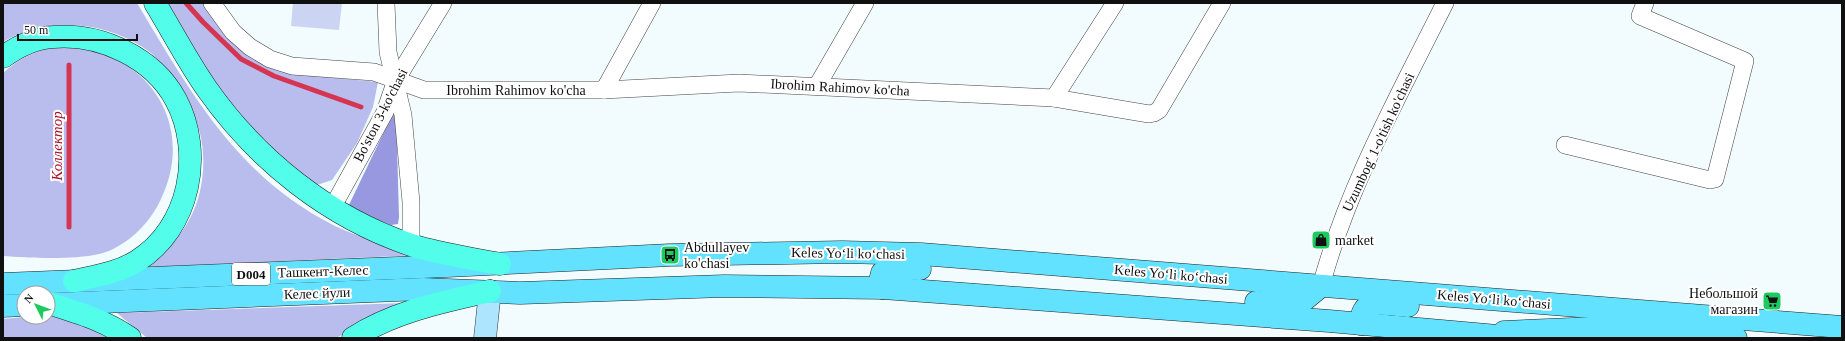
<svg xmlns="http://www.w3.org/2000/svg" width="1845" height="341" font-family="'Times New Roman',serif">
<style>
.green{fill:#b8bded}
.forest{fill:#9798df}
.pitch{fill:#cbd4f3}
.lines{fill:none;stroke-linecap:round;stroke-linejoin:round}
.stream{stroke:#d63551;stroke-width:5}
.street-casing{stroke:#434343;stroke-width:18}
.secondary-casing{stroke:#323232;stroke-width:23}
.primary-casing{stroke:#212121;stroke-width:23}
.highway-casing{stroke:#212121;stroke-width:23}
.street{stroke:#fff;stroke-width:17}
.secondary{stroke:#ade5ff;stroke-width:22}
.primary{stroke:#62e2ff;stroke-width:22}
.highway{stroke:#52fdea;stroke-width:22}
.labels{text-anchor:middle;stroke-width:4;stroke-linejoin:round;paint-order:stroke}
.shield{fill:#fff;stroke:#585858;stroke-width:1}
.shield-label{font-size:13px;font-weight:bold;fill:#101010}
.street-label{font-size:14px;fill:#101010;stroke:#fff}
.poi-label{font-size:14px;fill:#101010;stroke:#fff;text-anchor:start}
.water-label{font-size:15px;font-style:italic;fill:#ab0f24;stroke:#fff}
</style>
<rect width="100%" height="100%" fill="#f2fcff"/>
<g class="green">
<path d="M3 3H137C191 93 237 177 335 226 362 239 392 246 421 255L147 267C162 253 179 239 189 220 205 192 208 151 196 121 191 107 181 94 173 82 166 72 160 61 151 53 110 21 47 15 3 42Z"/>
<path d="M165 3H206L295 74 378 82 373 107 357 143 332 180 314 186 299 176 232 111Z"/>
<path d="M57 46C141 45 199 119 161 199 151 221 132 241 109 251 84 261 31 258 3 256V73C19 58 36 51 57 46Z"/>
<path d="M404 303 336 338H147L117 313Z"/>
<path d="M24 317 48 316 72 320 112 338H3V319Z"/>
</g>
<path class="forest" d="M392 112H396L399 217 398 224 391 225 348 207 384 132Z"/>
<path class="pitch" d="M293 3H342L339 30 291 26Z"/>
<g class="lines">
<g class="stream">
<path d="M186 3 203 22 241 59 274 76 361 107"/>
<path d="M69 227V65"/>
</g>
<g class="street-casing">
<g id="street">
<path d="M212 3 233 32 250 47 270 59 292 66 374 72 424 90H604L739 83 1054 98 1149 114 1154 113 1159 110 1222 3"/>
<path d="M386 3 388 52 403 115 411 202V245"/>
<path d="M817 86 865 3"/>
<path d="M604 90 652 3"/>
<path d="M1054 98 1115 3"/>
<path d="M1565 145 1710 180 1715 179 1745 61 1640 16 1645 3"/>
<path d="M332 208 385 112 396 80 443 3"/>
<path d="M1321 286C1348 186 1399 95 1445 3"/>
</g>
</g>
<g class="secondary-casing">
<path id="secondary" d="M485 338 490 291"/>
</g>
<g class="primary-casing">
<g id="primary">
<path d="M3 284 447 266 670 255 842 252 921 254 1842 327"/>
<path d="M883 288 880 281 882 273 889 269 897 268 920 269"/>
<path d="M1256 302 1280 303 1304 300 1321 286"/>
<path d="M53 304 423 289 520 293 724 286 883 288 1329 321 1520 338"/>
<path d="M3 306 24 305"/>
<path d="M1361 324C1361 295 1387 305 1408 306"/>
<path d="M1504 332 1596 328 1736 338"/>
</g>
</g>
<g class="highway-casing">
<g id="highway">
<path d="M155 3C172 31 188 62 207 89 257 160 328 217 411 245 439 254 470 258 500 264"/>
<path d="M3 57C17 47 35 38 53 37 100 33 153 57 176 100 204 153 190 228 137 261 118 273 96 276 74 281"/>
<path d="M51 304C80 313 106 321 130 338"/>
<path d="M353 338C395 311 443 302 490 291"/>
</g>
</g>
<use href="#street" class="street"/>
<use href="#secondary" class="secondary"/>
<use href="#primary" class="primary"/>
<use href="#highway" class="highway"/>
</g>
<defs>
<g id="shop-square" transform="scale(1)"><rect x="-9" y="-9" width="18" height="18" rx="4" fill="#1dca5f" stroke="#fff"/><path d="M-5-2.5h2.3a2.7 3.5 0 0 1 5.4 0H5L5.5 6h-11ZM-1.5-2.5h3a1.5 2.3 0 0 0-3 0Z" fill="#111"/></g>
<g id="bus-square" transform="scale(1)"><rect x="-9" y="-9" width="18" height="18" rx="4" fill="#1dca5f" stroke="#fff"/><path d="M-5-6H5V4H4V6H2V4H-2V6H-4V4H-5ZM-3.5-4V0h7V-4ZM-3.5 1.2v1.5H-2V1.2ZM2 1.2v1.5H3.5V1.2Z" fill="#111"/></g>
<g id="supermarket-square" transform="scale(1)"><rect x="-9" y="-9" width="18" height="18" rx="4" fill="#1dca5f" stroke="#fff"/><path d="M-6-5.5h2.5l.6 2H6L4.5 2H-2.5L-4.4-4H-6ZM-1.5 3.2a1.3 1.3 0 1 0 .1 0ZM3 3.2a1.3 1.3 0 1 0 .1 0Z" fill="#111"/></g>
</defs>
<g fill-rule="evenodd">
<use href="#shop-square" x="1321" y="240"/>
<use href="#bus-square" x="670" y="255"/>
<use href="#supermarket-square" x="1772" y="301"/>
</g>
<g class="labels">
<rect class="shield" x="232" y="263" width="38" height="22" rx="3"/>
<g class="shield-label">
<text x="251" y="279">D004</text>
</g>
<g class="street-label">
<text transform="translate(840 87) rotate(3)" y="5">Ibrohim Rahimov ko'cha</text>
<text x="516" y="95">Ibrohim Rahimov ko'cha</text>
<text transform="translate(380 115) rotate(-63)" y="5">Bo'ston 3-ko'chasi</text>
<text transform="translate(1378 142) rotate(-65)" y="5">Uzumbog' 1-o'tish ko'chasi</text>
<text transform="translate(848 253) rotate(1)" y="5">Keles Yoʻli koʻchasi</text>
<text transform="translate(323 271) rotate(-2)" y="5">Ташкент-Келес</text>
<text transform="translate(1171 274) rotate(5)" y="5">Keles Yoʻli koʻchasi</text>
<text transform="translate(317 293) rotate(-2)" y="5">Келес йули</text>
<text transform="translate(1494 299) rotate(5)" y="5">Keles Yoʻli koʻchasi</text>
</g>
<g class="poi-label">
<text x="1335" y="245">market</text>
<text x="684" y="252">Abdullayev<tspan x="684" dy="16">ko'chasi</tspan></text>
<text x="1758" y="298" text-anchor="end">Небольшой<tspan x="1758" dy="16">магазин</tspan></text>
</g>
<g class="water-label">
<text transform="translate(57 146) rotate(-90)" y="5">Коллектор</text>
</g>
</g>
<rect width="1845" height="341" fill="none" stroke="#101010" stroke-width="8"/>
<g transform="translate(36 305) rotate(312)"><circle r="19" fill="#ffffff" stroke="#9f9f9f"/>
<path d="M0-3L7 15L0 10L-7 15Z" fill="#1dca5f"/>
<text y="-6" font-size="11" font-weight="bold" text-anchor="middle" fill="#101010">N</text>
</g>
<path d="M18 34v6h119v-6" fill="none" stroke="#101010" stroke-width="2"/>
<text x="24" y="34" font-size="12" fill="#101010" stroke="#ffffff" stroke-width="3" paint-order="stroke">50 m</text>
</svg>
